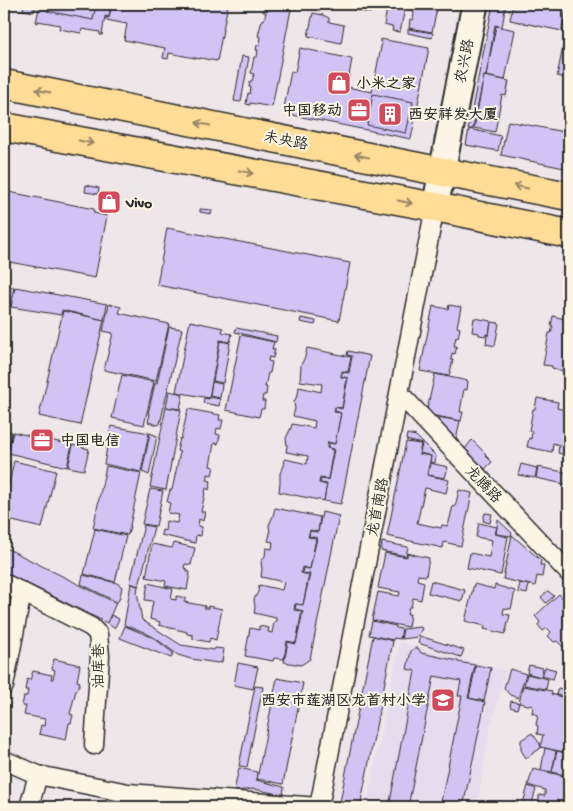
<svg xmlns="http://www.w3.org/2000/svg" width="573" height="811" font-family="'Gochi Hand','LXGW WenKai TC',sans-serif">
<style>
.built{fill:#e6dced}
.building{fill:#d1c4f5;stroke:#2b2b2b}
.lines{fill:none;stroke-linecap:round;stroke-linejoin:round}
.street-casing{stroke:#2b2b2b;stroke-width:21}
.secondary-casing{stroke:#2b2b2b;stroke-width:29}
.primary-casing{stroke:#2b2b2b;stroke-width:31}
.street{stroke:#fcf5e5;stroke-width:18}
.secondary{stroke:#fcf5e5;stroke-width:25}
.primary{stroke:#ffdd96;stroke-width:28}
.oneway{stroke:#958460}
.labels{text-anchor:middle;stroke-width:4;stroke-linejoin:round;paint-order:stroke}
.street-label{font-size:15px;fill:#2b2b2b;stroke:#fcf5e5}
.poi-label{font-size:15px;font-weight:bold;fill:#2b2b2b;stroke:#fcf5e5;text-anchor:start}
</style>
<rect width="100%" height="100%" fill="#efe6ea"/>
<filter id="ink" filterUnits="userSpaceOnUse"><feTurbulence type="fractalNoise" baseFrequency=".02" numOctaves="2"/><feDisplacementMap in="SourceGraphic" scale="10" xChannelSelector="R" yChannelSelector="G"/><feConvolveMatrix kernelMatrix="1 2 1 2 8 2 1 2 1" color-interpolation-filters="sRGB"/></filter>
<g filter="url(#ink)">
<path class="built" d="M400 642 506 671 490 729 477 807H366Z"/>
<g class="building">
<path d="M24 4H36L34 12 23 10Z"/>
<path d="M40 4H111L109 17 105 16 102 35H100V32L82 29 81 33 59 29 60 25 38 21V23L36 22Z"/>
<path d="M48 4H96L93 20 47 11Z"/>
<path d="M112 4H228L217 61 200 58V59L169 53 168 59 163 58 165 48 124 40 127 24 106 20V17L109 18Z"/>
<path d="M268 4H292L272 107 250 103V105L246 104 248 93 250 94 251 87H249L250 81H252L254 74 251 73 254 57H257L258 50H256L257 45H260L261 37 258 36 262 20H264L266 12H263L264 6 267 7Z"/>
<path d="M347 4H372L370 13 346 8Z"/>
<path d="M388 4H406L400 32 392 31 393 27 384 25Z"/>
<path d="M413 4H438L432 32 409 28 410 19 413 20 414 12H412Z"/>
<path d="M493 4H506L502 27 495 25 486 76H484L473 129H468Z"/>
<path d="M513 4H531L566 10 562 31 510 20Z"/>
<path d="M566 12 569 13V31L562 30Z"/>
<path d="M313 13 323 15 329 18V22L344 25 341 43 308 36Z"/>
<path d="M496 26 515 30 505 80 486 76Z"/>
<path d="M408 29 433 33 432 38 408 33Z"/>
<path d="M380 39 429 48 411 139 292 115 293 110 284 108 291 71 295 72 300 48 352 59 347 87 372 92 382 42H380Z"/>
<path d="M564 42 569 43V79L557 76Z"/>
<path d="M242 56 249 57 241 102 234 101Z"/>
<path d="M484 76 509 81 506 96 502 95 495 132 474 128Z"/>
<path d="M373 94 413 102 406 133 367 125Z"/>
<path d="M508 121 569 133V169L501 155Z"/>
<path d="M469 129 501 136 498 151 466 145Z"/>
<path d="M86 185 99 188 98 194 85 192Z"/>
<path d="M4 191 94 209V213L107 216 95 278 4 261Z"/>
<path d="M200 209 212 210 211 214 200 212Z"/>
<path d="M167 228 350 263 339 321 157 285Z"/>
<path d="M4 286 14 287 10 307 4 306Z"/>
<path d="M15 287 107 304 104 320 62 310 61 315 11 307Z"/>
<path d="M109 304 121 307 119 313 169 324 156 381 104 370 113 333 103 331Z"/>
<path d="M449 305 461 307 457 327 460 328 458 338 456 337 454 346H457L455 354 452 353 451 360H453L449 376 420 371 433 306 448 309Z"/>
<path d="M63 311 104 320 80 425 39 416Z"/>
<path d="M553 316 569 320V364H565L564 371 552 368V366L543 365 549 333H551L553 326H551Z"/>
<path d="M301 318 316 321 315 325 300 322Z"/>
<path d="M474 318 491 321 489 335 486 334V336L479 335V333L472 332Z"/>
<path d="M190 321 223 328 222 332 232 334 230 342 220 340 209 398 176 392Z"/>
<path d="M491 322 499 323 495 346 486 344 487 335H489Z"/>
<path d="M169 327 182 329 162 415 160 424 158 425 148 422 150 414H148L155 383H157Z"/>
<path d="M236 328 277 336 276 342 235 332Z"/>
<path d="M241 335 274 342 272 349H275L273 358 269 357 268 361 272 362 270 373H268L265 387H267L266 395H263L262 401H265L264 409H261L259 417 226 410Z"/>
<path d="M220 341 230 343 223 383 213 381Z"/>
<path d="M307 348 351 357 348 372 342 371 341 377 347 378 342 408 335 407 334 412 341 413 335 444 328 442 327 448 333 450 328 479 320 478 319 483 327 485 324 501 279 492 280 482V473L284 466 285 459 307 464 308 456 286 452 287 446 286 438 291 428 292 424 314 428 315 421 293 416 295 409 294 402 298 394 299 387 321 392 322 384 300 381 301 365 305 357Z"/>
<path d="M348 351 370 356 341 504 324 501 327 484 320 483 321 479 328 480 334 449 328 448V443L335 444 341 413 335 411V407L342 409 348 378 341 376 342 372 349 373 352 356 347 355Z"/>
<path d="M435 374 468 381 467 390 464 389 460 412H463L461 421 426 414Z"/>
<path d="M122 375 154 382 144 425 112 418Z"/>
<path d="M212 382 222 384 220 398 210 396Z"/>
<path d="M169 391 183 394 180 409 166 407Z"/>
<path d="M209 397 220 399 219 406 203 403 204 398 209 399Z"/>
<path d="M537 398 558 402 557 408 569 411V456L558 453 559 445 553 443 552 452 527 447 529 438 531 439 532 431H529L533 409H535Z"/>
<path d="M166 407 181 410 166 490 150 487Z"/>
<path d="M188 409 220 415 219 420H223L221 429 217 428 216 434 220 435 218 444 214 443 210 466 214 467 212 475 208 474V477L207 480 211 481 209 490 206 488 201 512H205L203 521 199 519 198 526 202 527 201 536 196 535 195 543 161 535 162 530 165 531 166 521 177 523 179 515 168 513 170 503 167 502 170 490H172L180 452 177 451 180 438 181 439Z"/>
<path d="M432 416 460 421 456 440H455Z"/>
<path d="M111 426 149 433 141 472 104 464Z"/>
<path d="M4 430 12 432 7 455 4 454Z"/>
<path d="M13 432 72 445 67 467 8 453Z"/>
<path d="M150 433 157 436 149 475 142 472Z"/>
<path d="M407 434 416 436 436 456 435 463 430 462 431 456 420 453 422 444 406 440Z"/>
<path d="M472 440 486 454 485 455 492 462 485 469 464 450Z"/>
<path d="M406 442 421 444 419 454 431 456 427 475 449 480 446 493 425 488 417 523 441 528 442 525 448 526 453 506 455 507 459 490 472 493 461 546 444 542 443 548 387 536Z"/>
<path d="M73 445 89 449 84 470 68 467Z"/>
<path d="M4 461 10 463 4 489Z"/>
<path d="M14 461 56 471 42 528 4 519V506Z"/>
<path d="M430 463 448 467 445 478 428 475Z"/>
<path d="M521 464 537 468 535 478 518 475Z"/>
<path d="M106 466 141 473 128 535 93 528Z"/>
<path d="M538 467 569 473V485L536 478Z"/>
<path d="M150 489 163 491 156 526 142 524Z"/>
<path d="M275 508 320 517 318 532 310 530 308 537 316 538 310 569 302 567 301 573 309 575 303 605 295 604 294 610 302 611 296 643 287 641 284 659 274 658 273 661 245 656 250 628 259 630V626L269 628 268 632 272 633 274 622 276 621V618L254 613 255 608 254 599 258 592 259 585 282 590 284 582 261 577 262 569 261 562 265 556 266 548 272 549 273 542 268 541 270 534 269 525 273 516Z"/>
<path d="M322 512 339 516 310 659 301 665 284 662 288 642 296 644 303 611 295 609 296 604 303 605 310 574 302 573 303 568 310 569 317 538 309 536 310 531 318 532Z"/>
<path d="M485 513 492 514 490 523 483 521Z"/>
<path d="M498 520 512 533 511 536 496 534Z"/>
<path d="M479 523 497 527 495 534 508 537 501 575 467 568 470 553 489 557 492 540 476 537Z"/>
<path d="M144 525 154 527 139 586 130 583Z"/>
<path d="M95 529 126 536 115 582 84 574Z"/>
<path d="M512 535 537 557 541 561 540 565H544L542 577 537 576 535 586 503 579Z"/>
<path d="M382 542 408 547 406 556 381 551Z"/>
<path d="M174 543 195 548 191 565 185 564 184 568 187 569V571L190 572 187 590 165 586 166 581 146 577 152 544 172 548Z"/>
<path d="M4 547 116 603 107 623 4 572Z"/>
<path d="M385 553 407 557V553L429 558 426 576 418 575 417 580 424 582 421 600 413 598 411 607H409L407 614H410L408 627 372 620 378 592 399 596 400 592 378 588Z"/>
<path d="M83 575 117 583 122 587 119 600 117 602 81 584Z"/>
<path d="M431 581 465 590 462 601 428 593Z"/>
<path d="M148 583 173 589 171 599 176 600V596L186 598 184 602 205 606 204 608H208V606L222 609 216 640 210 638 209 642 193 639V635L187 634V632L159 625 160 622 150 619 153 601 145 600Z"/>
<path d="M520 583 529 585 527 594 518 592Z"/>
<path d="M131 584 138 586 137 592 142 620 181 645 214 650 215 648 224 649 222 662 218 663 191 659 178 655 155 638 144 632 124 625Z"/>
<path d="M474 584 494 589 495 585 515 591 511 609 504 608 503 614 510 615 505 634 484 629 485 626 465 621Z"/>
<path d="M548 591 554 596 546 603 541 597Z"/>
<path d="M559 594 569 605V659L565 654 568 652 557 641 554 642 548 636 551 632 547 628 543 631 538 625 540 622 535 616Z"/>
<path d="M111 615 119 619 115 627 114 628 108 624Z"/>
<path d="M372 621 396 626V628L402 629 400 639 394 638 393 640 369 635Z"/>
<path d="M125 626 154 638 173 653 172 657 171 658 120 638Z"/>
<path d="M420 627 422 628 418 637 401 639 403 629Z"/>
<path d="M373 636 393 641 360 807H339Z"/>
<path d="M420 636 464 650 461 657 418 643Z"/>
<path d="M414 648H418L421 653 458 661V662L475 665 468 698 485 702 463 807H440L462 696H458L461 681 434 676 408 807H389L415 671 407 669 411 651Z"/>
<path d="M54 659 80 665 77 681 80 682 78 688 76 690 70 714 73 715 71 723H69L66 740 39 734 41 725 44 726 45 719 24 715 26 706H22L24 696H27L28 690H25L27 679 30 680 33 671 52 675 51 679H53L55 670 52 669Z"/>
<path d="M238 663 258 667 253 689 234 685Z"/>
<path d="M476 665 491 668 484 701 469 698Z"/>
<path d="M529 665 543 668 541 677 527 673Z"/>
<path d="M545 667 556 670 553 679 542 676Z"/>
<path d="M510 669 526 674 518 698 510 695 504 688Z"/>
<path d="M527 674 548 679 546 689 524 685Z"/>
<path d="M277 678 303 683 283 784 257 779Z"/>
<path d="M255 686 263 687 247 767 239 766Z"/>
<path d="M523 686 552 691 551 694 569 699V732L564 752 540 747 543 735 537 734 538 726 536 725 538 715 532 713 533 706 519 703Z"/>
<path d="M558 688 569 691V698L556 695Z"/>
<path d="M511 701 519 703 517 709 510 707Z"/>
<path d="M532 733 540 744 541 748 526 758 521 750V740Z"/>
<path d="M545 748 556 751 552 772 541 770Z"/>
<path d="M557 751 569 754V776L552 772Z"/>
<path d="M239 768 257 772 256 780 284 787 283 795 254 789 234 791Z"/>
<path d="M533 769 569 777V807H563L562 803H539V795L545 796V790L528 785Z"/>
<path d="M528 786 536 789 531 807H522Z"/>
</g>
<g class="lines">
<g class="street-casing">
<g id="street">
<path d="M400 394 569 573"/>
<path d="M4 583 91 627 98 634 100 656 94 745"/>
<path d="M4 686 22 592"/>
<path d="M4 760 38 775 128 793 319 807"/>
<path d="M29 807 38 775"/>
<path d="M319 807 435 207"/>
</g>
</g>
<g class="secondary-casing">
<path id="secondary" d="M435 207 475 4"/>
</g>
<g class="primary-casing">
<g id="primary">
<path d="M4 84 443 172 569 196"/>
<path d="M4 127 435 207 569 234"/>
</g>
</g>
<use href="#street" class="street"/>
<use href="#secondary" class="secondary"/>
<use href="#primary" class="primary"/>
</g>
<defs><path id="oneway-shaft" d="M-6 0H5M1.5-3L5.5 0L1.5 3" fill="none" stroke-width="1.6" stroke-linecap="round" stroke-linejoin="round" transform="scale(1.25)"/></defs>
<g class="oneway">
<use href="#oneway-shaft" transform="translate(43 91) rotate(-169)"/>
<use href="#oneway-shaft" transform="translate(203 124) rotate(-169)"/>
<use href="#oneway-shaft" transform="translate(86 142) rotate(11)"/>
<use href="#oneway-shaft" transform="translate(362 156) rotate(-169)"/>
<use href="#oneway-shaft" transform="translate(246 172) rotate(11)"/>
<use href="#oneway-shaft" transform="translate(521 187) rotate(-169)"/>
<use href="#oneway-shaft" transform="translate(405 202) rotate(11)"/>
</g>
</g>
<defs>
<g id="shop-square" transform="scale(1.25)"><rect x="-9" y="-9" width="18" height="18" rx="4" fill="#d1495b" stroke="#fcf5e5"/><path d="M-5-2.5h2.3a2.7 3.5 0 0 1 5.4 0H5L5.5 6h-11ZM-1.5-2.5h3a1.5 2.3 0 0 0-3 0Z" fill="#fff"/></g>
<g id="office-square" transform="scale(1.25)"><rect x="-9" y="-9" width="18" height="18" rx="4" fill="#d1495b" stroke="#fcf5e5"/><path d="M-6-3h4V-5.5h4V-3h4V5H-6ZM-1-4.5V-3h2v-1.5ZM-6 0V1H6V0Z" fill="#fff"/></g>
<g id="building-square" transform="scale(1.25)"><rect x="-9" y="-9" width="18" height="18" rx="4" fill="#d1495b" stroke="#fcf5e5"/><path d="M-4-6H4V6H1V3H-1V6H-4ZM-2.5-4.3h1.7v1.8h-1.7ZM.8-4.3h1.7v1.8H.8ZM-2.5-1h1.7V.8h-1.7ZM.8-1h1.7V.8H.8Z" fill="#fff"/></g>
<g id="school-square" transform="scale(1.25)"><rect x="-9" y="-9" width="18" height="18" rx="4" fill="#d1495b" stroke="#fcf5e5"/><path d="M0-5L7-2L0 1L-7-2ZM-4 1L0 2.5L4 1V4Q0 6-4 4Z" fill="#fff"/></g>
</defs>
<g fill-rule="evenodd">
<use href="#shop-square" x="339" y="83"/>
<use href="#office-square" x="359" y="110"/>
<use href="#building-square" x="390" y="114"/>
<use href="#shop-square" x="109" y="202"/>
<use href="#office-square" x="42" y="440"/>
<use href="#school-square" x="443" y="700"/>
</g>
<g class="labels">
<g class="street-label">
<text transform="translate(464 61) rotate(-79)" y="5">农兴路</text>
<text transform="translate(286 140) rotate(11)" y="5">未央路</text>
<text transform="translate(484 484) rotate(46)" y="5">龙腾路</text>
<text transform="translate(377 507) rotate(-79)" y="5">龙首南路</text>
<text transform="translate(98 666) rotate(-90)" y="5">油库巷</text>
</g>
<g class="poi-label">
<text x="356" y="88">小米之家</text>
<text x="342" y="115" text-anchor="end">中国移动</text>
<text x="408" y="119">西安祥发大厦</text>
<text x="126" y="207">Vivo</text>
<text x="60" y="445">中国电信</text>
<text x="426" y="705" text-anchor="end">西安市莲湖区龙首村小学</text>
</g>
</g>
<rect width="573" height="811" fill="none" stroke="#fcf5e5" stroke-width="20"/>
<rect x="10" y="10" width="553" height="791" fill="none" stroke="#2b2b2b" stroke-width="2" filter="url(#ink)"/>
</svg>
